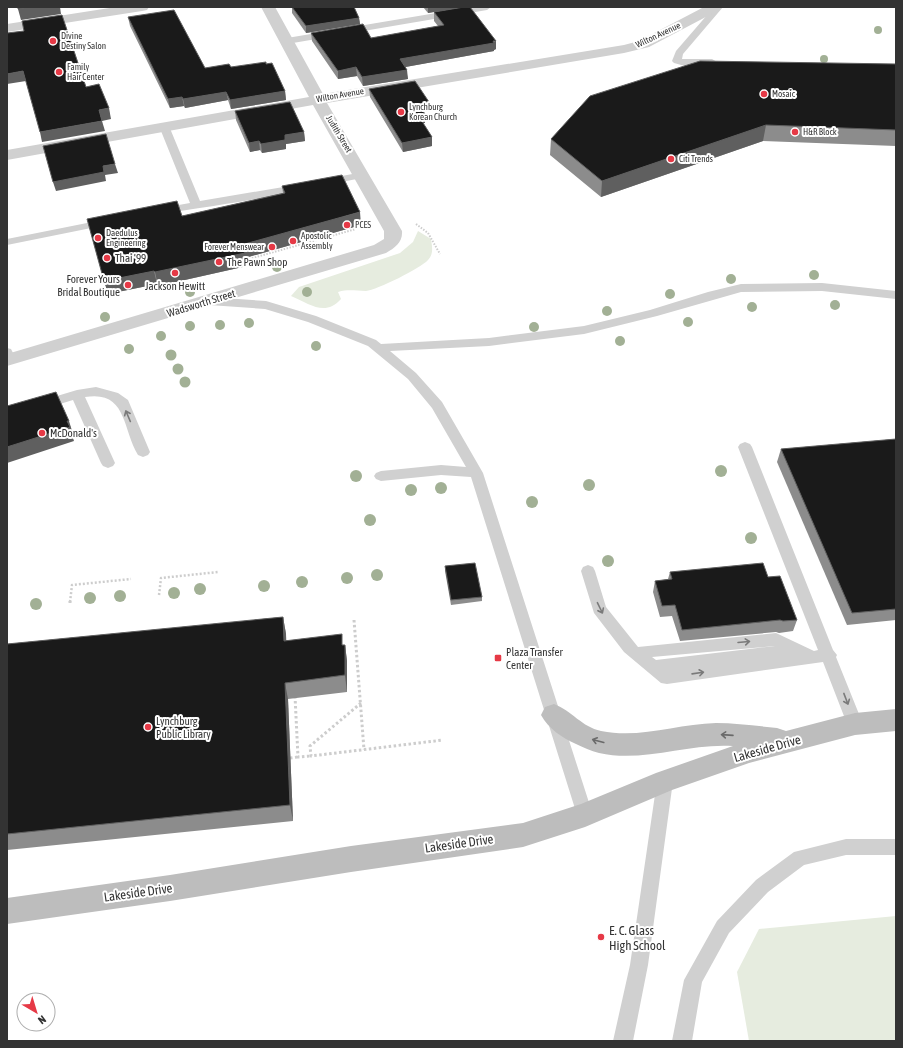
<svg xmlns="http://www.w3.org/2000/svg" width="903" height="1048" font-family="'Asap Condensed',sans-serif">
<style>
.green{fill:#e6ecdf}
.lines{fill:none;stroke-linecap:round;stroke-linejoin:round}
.path-far2{stroke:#cdcdcd;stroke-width:2;stroke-dasharray:1.5 1.5;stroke-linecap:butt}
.path-far1{stroke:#cdcdcd;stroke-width:2.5;stroke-dasharray:2 2;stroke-linecap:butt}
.path{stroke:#cdcdcd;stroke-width:3;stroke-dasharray:2.5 2.5;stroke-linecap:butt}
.service{fill:#d0d0d0;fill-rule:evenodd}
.minor{fill:#d0d0d0;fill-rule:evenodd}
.secondary{fill:#bdbdbd;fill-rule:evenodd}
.tree{fill:#a2b095}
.wall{fill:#8c8c8c}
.shaded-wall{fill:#5f5f5f}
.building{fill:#1a1a1a;stroke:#5f5f5f}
.oneway{stroke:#7a7a7a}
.oneway2{stroke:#6a6a6a}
.poi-dot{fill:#e63946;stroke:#fff;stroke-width:1.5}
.labels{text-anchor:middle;stroke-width:4;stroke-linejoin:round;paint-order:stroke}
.far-street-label{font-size:9px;fill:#333;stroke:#fff}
.far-poi-label{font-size:9px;fill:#333;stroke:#fff;text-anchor:start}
.poi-label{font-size:11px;fill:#333;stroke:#fff;text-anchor:start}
.street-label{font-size:11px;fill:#333;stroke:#fff}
.near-street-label{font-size:13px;fill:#333;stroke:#fff}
.near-poi-label{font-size:13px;fill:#333;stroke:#fff;text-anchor:start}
</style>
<rect width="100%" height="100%" fill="#fff"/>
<g class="green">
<path d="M418 231 431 239C432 246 434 254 428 260 421 268 377 290 366 291 355 291 349 289 338 292L341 299C325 317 310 304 291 296L299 287 400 253 413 242Z"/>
<path d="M896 916V1041H749L737 972 759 929Z"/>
</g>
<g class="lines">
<g class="path-far2">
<path d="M416 224 428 233 440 254"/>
<path d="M249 259 356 229"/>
</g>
<g class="path-far1">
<path d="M159 595 161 578 218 572"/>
<path d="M70 602 72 585 131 579"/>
</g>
<g class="path">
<path d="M70 603V601"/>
<path d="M354 620 364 750"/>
<path d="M295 696 298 757 311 756"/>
<path d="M361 703 310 746 311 756 443 740"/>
<path d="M290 758 298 757"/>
</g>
<g class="service">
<path d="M472 7H491L487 10 287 44 282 41 287 38Z"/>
<path d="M714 7H723L683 54 682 59H712L717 62 715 64 685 66 674 63 672 61 676 51Z"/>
<path d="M164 123 169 126 200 201 301 184 306 187C301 194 179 211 160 214L156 213 155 211 156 209 190 203 159 126Z"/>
<path d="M363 172 368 175 367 177 326 185 321 182 326 179Z"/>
<path d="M107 219 112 222 111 224 7 245V239Z"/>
<path d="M822 283 896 291V299L822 291 741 292 657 316 584 334 489 346 390 351 416 373 442 402 483 473 593 815 591 820 585 823 579 820 577 815 471 477 441 475 381 481 376 479 374 476 376 473 381 471 441 465 466 467 432 408 408 379 368 346 308 322 265 309 209 305 205 304 203 301 205 298 209 297 266 301 316 316 376 340 381 344 489 338 584 326 650 310 708 292 741 284Z"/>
<path d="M7 348 11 349 16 359 14 362H7Z"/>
<path d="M96 387 118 393 128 400 150 452 148 455 143 457 138 455C122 428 127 390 85 397L115 463 113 466 108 468 103 466 101 463 73 400 7 420V411L77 390Z"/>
<path d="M745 442 750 444 752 447 833 650 837 655 836 657 863 724 861 729 855 731 849 729 823 662 667 684 661 683 624 652 594 613 581 571 583 567 588 565 593 567 595 571 606 607 638 647 776 633 814 651 818 650 738 447 740 444ZM775 646 656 660 652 657Z"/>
<path d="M665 774 671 776 673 781 648 965 633 1041H613L630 965 657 781 659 776Z"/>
<path d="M846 839H896V855H846L804 865 768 892 729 933 702 982 692 1041H672L684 980 717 921 756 880 794 852Z"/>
</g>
<g class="minor">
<path d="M116 7H149L147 10 142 11 7 32V24Z"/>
<path d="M261 7H275L323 94 624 45 639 41 704 7H721L719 10 649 47 624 53 327 103 402 231C403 242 395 248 386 253L7 366V354L374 245 384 239V231L313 105 7 160V150L309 97Z"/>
</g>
<path class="secondary" d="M554 704C572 711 582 727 601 731 640 739 677 724 716 723 736 723 757 726 777 728L786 731 855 713 896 709V731L855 735 749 763 672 790 585 827 523 847 351 872 170 901 7 924V898L170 875 351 846 523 823 581 804 656 773 733 746C688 743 643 763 599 753 591 751 583 747 576 744 562 738 548 728 541 715L545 707Z"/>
</g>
<g class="tree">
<circle cx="878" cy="30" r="4"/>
<circle cx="824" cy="59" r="4"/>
<circle cx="277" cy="267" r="5"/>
<circle cx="814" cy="275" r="5"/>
<circle cx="731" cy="279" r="5"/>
<circle cx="190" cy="292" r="5"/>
<circle cx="307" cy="292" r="5"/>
<circle cx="670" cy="294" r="5"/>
<circle cx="835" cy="305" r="5"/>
<circle cx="752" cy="307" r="5"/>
<circle cx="607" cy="311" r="5"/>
<circle cx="105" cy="317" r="5"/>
<circle cx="688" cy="322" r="5"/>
<circle cx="249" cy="323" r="5"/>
<circle cx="220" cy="325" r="5"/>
<circle cx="190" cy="326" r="5"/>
<circle cx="534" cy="327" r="5"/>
<circle cx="161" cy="336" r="5"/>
<circle cx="620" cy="341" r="5"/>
<circle cx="316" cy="346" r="5"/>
<circle cx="129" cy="349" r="5"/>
<circle cx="171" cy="355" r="5.5"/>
<circle cx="178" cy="369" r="5.5"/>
<circle cx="185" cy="382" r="5.5"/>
<circle cx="721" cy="471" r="6"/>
<circle cx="356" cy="476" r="6"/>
<circle cx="589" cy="485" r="6"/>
<circle cx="441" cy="488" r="6"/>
<circle cx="411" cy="490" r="6"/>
<circle cx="532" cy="502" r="6"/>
<circle cx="370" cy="520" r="6"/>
<circle cx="751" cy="538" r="6"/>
<circle cx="608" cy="561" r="6"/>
<circle cx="377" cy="575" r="6"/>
<circle cx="347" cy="578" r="6"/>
<circle cx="302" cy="582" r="6"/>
<circle cx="264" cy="586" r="6"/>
<circle cx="200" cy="589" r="6"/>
<circle cx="174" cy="593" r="6"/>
<circle cx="120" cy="596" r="6"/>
<circle cx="90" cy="598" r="6"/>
<circle cx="36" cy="604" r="6"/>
</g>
<g class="wall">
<path d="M292 7H354L359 18 360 24 306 33 292 13Z"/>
<path d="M423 7H463L428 13Z"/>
<path d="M434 12 496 49 494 50V51L405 67 408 79 363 86 357 76 338 79 312 41 311 33 371 38 438 26 434 21Z"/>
<path d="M128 17 205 68 231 67 285 91 286 100 231 109 228 100 185 108 184 106 170 108 130 26Z"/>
<path d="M896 64V146L763 141 601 197 550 155 551 139Z"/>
<path d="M369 89 429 102V111L423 112 425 123H423L432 137V146L403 152 370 97Z"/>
<path d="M235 111 304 132 305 141 286 144V149L262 153 260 150 250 152 236 120Z"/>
<path d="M282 186 361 225 245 258 247 266 158 286 157 284 108 294 87 219 182 216 283 193Z"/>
<path d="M896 439V620L847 625 777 462 781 449Z"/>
<path d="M445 566 482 597V601L451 605 445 571Z"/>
<path d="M670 572 768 577 797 620 793 631 779 633 776 632 680 641 672 616 660 617 653 592 655 581 668 579Z"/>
<path d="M283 617 286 634V640L345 645 347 661V692L288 699 293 821 7 850V644Z"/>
</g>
<g class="shaded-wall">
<path d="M30 7H60L61 14 21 20 18 9Z"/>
<path d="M428 7H463L428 13Z"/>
<path d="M359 18 360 24 306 33V26Z"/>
<path d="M496 41V49L494 50V51L400 68V59Z"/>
<path d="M356 67 357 76 338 79V71Z"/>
<path d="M407 70 408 79 363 86 362 77Z"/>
<path d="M23 71 26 81 7 84V74Z"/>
<path d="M285 91 286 100 231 109 230 100Z"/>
<path d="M226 92 228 100 185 108 183 99Z"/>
<path d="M182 97 184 106 170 108 168 99Z"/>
<path d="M429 102V111L418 113V104Z"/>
<path d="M109 108 111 119 102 121 99 110Z"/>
<path d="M425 114V123L418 124V115Z"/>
<path d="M102 121 105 131 42 142 40 132Z"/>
<path d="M766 125 763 141 601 197 602 181Z"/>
<path d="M304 132 305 141 286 144V149L262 153 261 144 285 135Z"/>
<path d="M432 137V146L403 152 402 143Z"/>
<path d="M259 141 260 150 250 152 249 143Z"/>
<path d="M115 164 118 173 105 175 106 181 56 191 53 182 103 166Z"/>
<path d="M360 212 361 225 245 258 247 266 158 286 155 272 241 245Z"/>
<path d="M154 271 157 284 108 294 104 281Z"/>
<path d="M67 421H69L73 434 72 435 74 441 7 463V447Z"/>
<path d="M283 617 286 634 287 657 284 641Z"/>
<path d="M345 645 347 661V692L345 675Z"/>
<path d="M285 683 288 699 293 821 290 805Z"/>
</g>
<g class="building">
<path d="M18 7H30L18 9Z"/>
<path d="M292 7H354L359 18 306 26Z"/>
<path d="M464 7H470L496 41H493L494 43 400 59 407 70 362 77 356 67 338 71 311 33 363 24 371 38 444 25 434 12Z"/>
<path d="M174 10 205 68 229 64 231 67 266 62V64L272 63 285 91 230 100 226 92 183 99 182 97 168 99 128 17Z"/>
<path d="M62 15 86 87 99 84 109 108 99 110 102 121 40 132 23 71 7 74V33L24 31 22 21Z"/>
<path d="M700 61 896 64V130L766 125 602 181 551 139 590 96Z"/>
<path d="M415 81 429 102 418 104 425 114 418 115 432 137 402 143 369 89Z"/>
<path d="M290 102 304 132 285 135V140L261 144 259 141 249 143 235 111Z"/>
<path d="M106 134 115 164 103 166 104 172 53 182 43 146Z"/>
<path d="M342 175 360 212 241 245 245 253 155 272 154 271 104 281 87 219 177 201 182 216 285 193 282 186Z"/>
<path d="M56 392 69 421H67L70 427 7 447V406Z"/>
<path d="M896 439V609L852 613 781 449Z"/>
<path d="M475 563 482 597 451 600 445 566Z"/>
<path d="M763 563 768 577 780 576 797 620 783 621 780 620 682 630 675 605 662 606 655 581 672 579 670 572Z"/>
<path d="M283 617 284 641 342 634V645H345V675L285 683 290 805 7 834V644Z"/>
</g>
<defs><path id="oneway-shaft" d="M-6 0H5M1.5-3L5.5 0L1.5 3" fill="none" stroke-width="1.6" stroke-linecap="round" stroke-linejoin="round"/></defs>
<g class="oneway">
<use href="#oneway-shaft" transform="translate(128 416) rotate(-113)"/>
<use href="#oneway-shaft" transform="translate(600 608) rotate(64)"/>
<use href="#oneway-shaft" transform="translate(744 642) rotate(-5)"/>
<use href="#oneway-shaft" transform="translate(698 673) rotate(-8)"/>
<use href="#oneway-shaft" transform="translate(846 699) rotate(69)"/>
</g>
<g class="oneway2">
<use href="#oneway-shaft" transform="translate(727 735) rotate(-176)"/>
<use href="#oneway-shaft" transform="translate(598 741) rotate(-165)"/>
</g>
<g class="poi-dot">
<circle cx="53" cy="41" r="4"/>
<circle cx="59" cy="72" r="4"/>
<circle cx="764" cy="94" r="4"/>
<circle cx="401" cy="112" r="4"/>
<circle cx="795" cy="132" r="4"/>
<circle cx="671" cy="159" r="4"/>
<circle cx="347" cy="225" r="4"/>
<circle cx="98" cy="238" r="4"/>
<circle cx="293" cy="241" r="4"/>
<circle cx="272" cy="247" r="4"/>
<circle cx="107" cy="258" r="4"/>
<circle cx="219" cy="262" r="4"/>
<circle cx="175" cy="273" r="4"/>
<circle cx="128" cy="285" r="4"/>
<circle cx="42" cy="433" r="4"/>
<rect x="494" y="654" width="8" height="8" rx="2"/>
<circle cx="148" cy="727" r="4"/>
<circle cx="601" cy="937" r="4"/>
</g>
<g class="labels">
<g class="far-street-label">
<text transform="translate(658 35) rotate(-25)" y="3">Wilton Avenue</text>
<text transform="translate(340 95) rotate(-10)" y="3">Wilton Avenue</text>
<text transform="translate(339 134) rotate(59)" y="3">Judith Street</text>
</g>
<g class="far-poi-label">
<text x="61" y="39">Divine<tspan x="61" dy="10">Destiny Salon</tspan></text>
<text x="67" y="70">Family<tspan x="67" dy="10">Hair Center</tspan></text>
<text x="772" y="97">Mosaic</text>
<text x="409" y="110">Lynchburg<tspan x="409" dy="10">Korean Church</tspan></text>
<text x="803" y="135">H&amp;R Block</text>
<text x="679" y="162">Citi Trends</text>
<text x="355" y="228">PCES</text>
<text x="106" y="236">Daedulus<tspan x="106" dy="10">Engineering</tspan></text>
<text x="301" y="239">Apostolic<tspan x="301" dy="10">Assembly</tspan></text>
<text x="264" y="250" text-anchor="end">Forever Menswear</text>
</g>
<g class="poi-label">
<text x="115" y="262">Thai '99</text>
<text x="227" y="266">The Pawn Shop</text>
<text x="120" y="283" text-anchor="end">Forever Yours<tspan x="120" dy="13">Bridal Boutique</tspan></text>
<text x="175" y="290" text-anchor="middle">Jackson Hewitt</text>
<text x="50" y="437">McDonald's</text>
<text x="506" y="656">Plaza Transfer<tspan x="506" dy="13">Center</tspan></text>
<text x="156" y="725">Lynchburg<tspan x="156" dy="13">Public Library</tspan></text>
</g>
<g class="street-label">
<text transform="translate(201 303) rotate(-17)" y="4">Wadsworth Street</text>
</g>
<g class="near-street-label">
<text transform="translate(767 748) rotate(-16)" y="5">Lakeside Drive</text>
<text transform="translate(459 843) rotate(-8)" y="5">Lakeside Drive</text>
<text transform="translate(138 892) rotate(-8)" y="5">Lakeside Drive</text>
</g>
<g class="near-poi-label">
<text x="609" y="935">E. C. Glass<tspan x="609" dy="15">High School</tspan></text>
</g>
</g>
<rect width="903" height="1048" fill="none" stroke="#333333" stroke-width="16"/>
<g transform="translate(36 1012) rotate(142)"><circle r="19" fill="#ffffff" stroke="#adadad"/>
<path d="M0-3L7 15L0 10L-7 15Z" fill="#e63946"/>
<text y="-6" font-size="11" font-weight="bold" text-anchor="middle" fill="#333333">N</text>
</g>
</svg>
